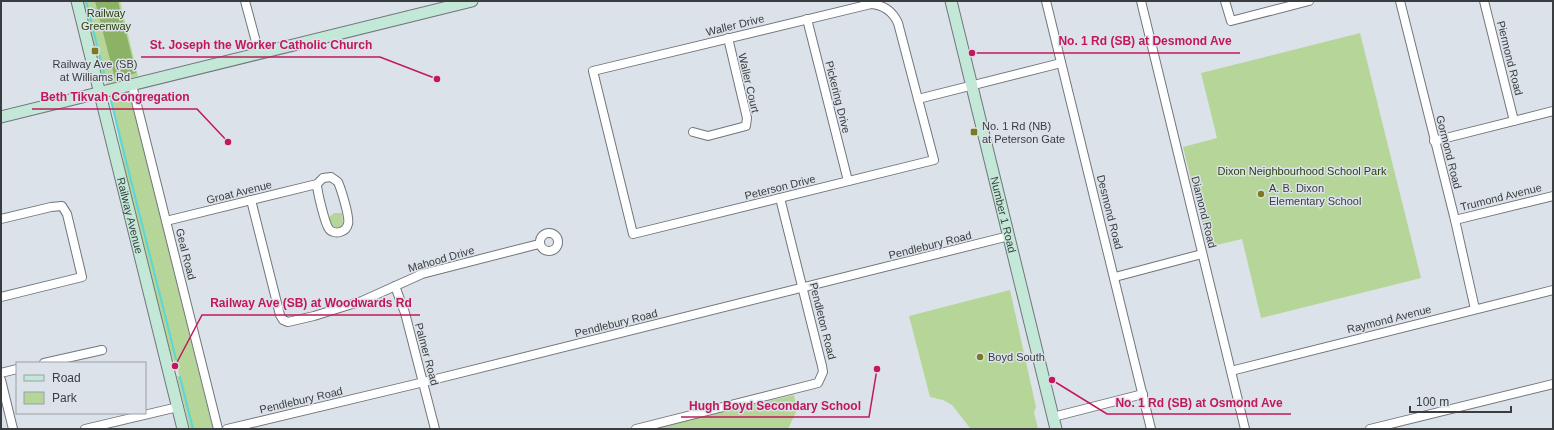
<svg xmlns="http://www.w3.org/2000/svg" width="1554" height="430" font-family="Arial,sans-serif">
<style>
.green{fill:#b5d599}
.forest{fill:#8bb265}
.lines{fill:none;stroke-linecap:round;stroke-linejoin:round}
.stream{stroke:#56d9dc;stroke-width:2}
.street-casing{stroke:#71767c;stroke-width:10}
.secondary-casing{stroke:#71767c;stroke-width:13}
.street{stroke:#fff;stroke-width:8}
.secondary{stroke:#c3e8d8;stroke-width:11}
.poi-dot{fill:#7a7a21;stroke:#dce2e9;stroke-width:1.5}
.labels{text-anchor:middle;stroke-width:3;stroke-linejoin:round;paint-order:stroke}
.park-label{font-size:11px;fill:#284108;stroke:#dce2e9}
.street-label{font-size:11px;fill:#3a3d3f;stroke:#dce2e9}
.poi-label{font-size:11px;fill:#3a3d3f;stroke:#dce2e9;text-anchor:start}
.leader{fill:none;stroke:#c2185b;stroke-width:1.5}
.callout-dot{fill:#c2185b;stroke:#dce2e9;stroke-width:1.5}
.callout-label{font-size:12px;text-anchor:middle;font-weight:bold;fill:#c2185b;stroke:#dce2e9;stroke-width:3;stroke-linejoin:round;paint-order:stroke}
</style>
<rect width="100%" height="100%" fill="#dce2e9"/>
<g class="green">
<path d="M83 1H120L138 76 126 79 213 429H190L177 376H179L178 370 179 369 177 361 174 362 170 351 127 178 112 105 106 81 103 78Z"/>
<path d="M1360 33 1421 278 1261 318 1242 239 1208 247 1183 147 1217 138 1201 73Z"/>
<path d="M334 213H342L343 223 339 228 332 226 329 217Z"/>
<path d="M1010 290 1036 407 1034 412 1038 429H969L970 428 952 405 943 400 930 397 909 316Z"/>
<path d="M794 395 797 410 788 429H648Z"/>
</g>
<path class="forest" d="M95 1H118L136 73 115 79Z"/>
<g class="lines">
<g class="stream">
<path d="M86 1 106 81"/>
<path d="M111 101 176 359"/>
<path d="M180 377 193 429"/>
</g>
<g class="street-casing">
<g id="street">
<path d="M245 1 259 53"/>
<path d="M1046 1 1151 429"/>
<path d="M1141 1 1245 429"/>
<path d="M1225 1 1231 21 1309 1"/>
<path d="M1400 1 1455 220 1475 309"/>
<path d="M1484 1 1514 121"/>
<path d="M871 4C884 5 893 12 898 23L934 160 633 234 593 71Z"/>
<path d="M807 19 848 181"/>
<path d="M132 85 218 429"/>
<path d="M918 99 1061 63"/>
<path d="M693 132 708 136 746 126 747 118 728 38"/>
<path d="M1434 141 1553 111"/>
<path d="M251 200 280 315 283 320 288 322 314 316 362 301 422 274 539 244"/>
<path d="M1 219 51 207 62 206 67 214 82 277 1 297"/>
<path d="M1455 220 1553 196"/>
<path d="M166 221 317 184 323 178 331 177 338 182C341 189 350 217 348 224 347 228 344 231 340 232 336 233 331 232 329 229 325 224 317 191 317 184"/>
<circle cx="549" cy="242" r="9"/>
<path d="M1115 277 1202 254"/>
<path d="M395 286 405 313 435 429"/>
<path d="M44 363 102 350"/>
<path d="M1231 371 1553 290"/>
<path d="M1 373 17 369"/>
<path d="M1 380 13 429"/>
<path d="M1053 417 1143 394"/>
<path d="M85 429 178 407"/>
<path d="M227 429 424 382 1009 236"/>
<path d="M636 429 818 383 823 372 822 366 780 198"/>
<path d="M1370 429 1553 384"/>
</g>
</g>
<g class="secondary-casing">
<g id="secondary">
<path id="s1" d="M77 1 183 429"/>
<path id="s2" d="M951 1 1056 429"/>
<path d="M1 117 472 1"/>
</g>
</g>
<use href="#street" class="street"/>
<use href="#secondary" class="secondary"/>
</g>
<g class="poi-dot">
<rect x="91" y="47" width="8" height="8" rx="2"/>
<rect x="970" y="128" width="8" height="8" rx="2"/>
<circle cx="1261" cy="194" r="4"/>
<circle cx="980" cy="357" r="4"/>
</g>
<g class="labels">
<g class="park-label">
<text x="106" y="17">Railway<tspan x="106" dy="13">Greenway</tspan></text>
<text x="1302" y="175">Dixon Neighbourhood School Park</text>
</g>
<g class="street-label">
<text transform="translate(735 25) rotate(-14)" y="4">Waller Drive</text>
<text transform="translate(1510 58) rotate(76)" y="4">Piermond Road</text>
<text transform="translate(749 83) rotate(77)" y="4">Waller Court</text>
<text transform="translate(838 97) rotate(76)" y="4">Pickering Drive</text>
<text transform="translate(1449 152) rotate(76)" y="4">Gormond Road</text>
<text transform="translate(780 187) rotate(-14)" y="4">Peterson Drive</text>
<text transform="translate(239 192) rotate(-14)" y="4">Groat Avenue</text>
<text transform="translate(1501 197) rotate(-14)" y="4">Trumond Avenue</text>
<text transform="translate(1110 212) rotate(76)" y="4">Desmond Road</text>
<text transform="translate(1204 212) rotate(76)" y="4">Diamond Road</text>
<text dy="4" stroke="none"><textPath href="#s1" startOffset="221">Railway Avenue</textPath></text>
<text dy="4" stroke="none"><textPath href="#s2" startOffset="220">Number 1 Road</textPath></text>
<text transform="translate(930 245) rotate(-14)" y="4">Pendlebury Road</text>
<text transform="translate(186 254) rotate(76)" y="4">Geal Road</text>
<text transform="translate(441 259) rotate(-16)" y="4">Mahood Drive</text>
<text transform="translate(1389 319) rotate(-14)" y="4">Raymond Avenue</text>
<text transform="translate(823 321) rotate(76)" y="4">Pendleton Road</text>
<text transform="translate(616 323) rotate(-14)" y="4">Pendlebury Road</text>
<text transform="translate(427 354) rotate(75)" y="4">Palmer Road</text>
<text transform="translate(301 400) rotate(-13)" y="4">Pendlebury Road</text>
</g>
<g class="poi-label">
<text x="95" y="68" text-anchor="middle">Railway Ave (SB)<tspan x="95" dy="13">at Williams Rd</tspan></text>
<text x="982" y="130">No. 1 Rd (NB)<tspan x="982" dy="13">at Peterson Gate</tspan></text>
<text x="1269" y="192">A. B. Dixon<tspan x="1269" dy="13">Elementary School</tspan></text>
<text x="988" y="361">Boyd South</text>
</g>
</g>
<path class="leader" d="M972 53L1050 53H1240M437 79L380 57H141M228 142L197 109H32M175 366L202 315H420M1052 380L1107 414H1291M877 369L869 417H681"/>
<g class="callout-dot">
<circle cx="972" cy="53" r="4"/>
<circle cx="437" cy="79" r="4"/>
<circle cx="228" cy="142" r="4"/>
<circle cx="175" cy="366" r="4"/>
<circle cx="1052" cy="380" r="4"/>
<circle cx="877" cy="369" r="4"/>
</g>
<g class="callout-label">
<text x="1145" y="45">No. 1 Rd (SB) at Desmond Ave</text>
<text x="261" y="49">St. Joseph the Worker Catholic Church</text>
<text x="115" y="101">Beth Tikvah Congregation</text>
<text x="311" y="307">Railway Ave (SB) at Woodwards Rd</text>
<text x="1199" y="407">No. 1 Rd (SB) at Osmond Ave</text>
<text x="775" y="410">Hugh Boyd Secondary School</text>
</g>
<rect width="1554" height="430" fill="none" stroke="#3a3d3f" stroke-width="4"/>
<rect x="16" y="362" width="130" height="52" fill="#dce2e9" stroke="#9ba0a5"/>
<rect x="24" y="375" width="20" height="6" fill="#c3e8d8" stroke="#9ba0a5"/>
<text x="52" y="382" font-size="12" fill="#3a3d3f">Road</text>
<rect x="24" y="392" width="20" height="12" fill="#b5d599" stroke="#9ba0a5"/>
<text x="52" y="402" font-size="12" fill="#3a3d3f">Park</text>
<path d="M1410 406v6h101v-6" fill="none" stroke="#3a3d3f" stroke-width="2"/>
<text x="1416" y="406" font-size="12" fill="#3a3d3f" stroke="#dce2e9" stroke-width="3" paint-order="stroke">100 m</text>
</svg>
